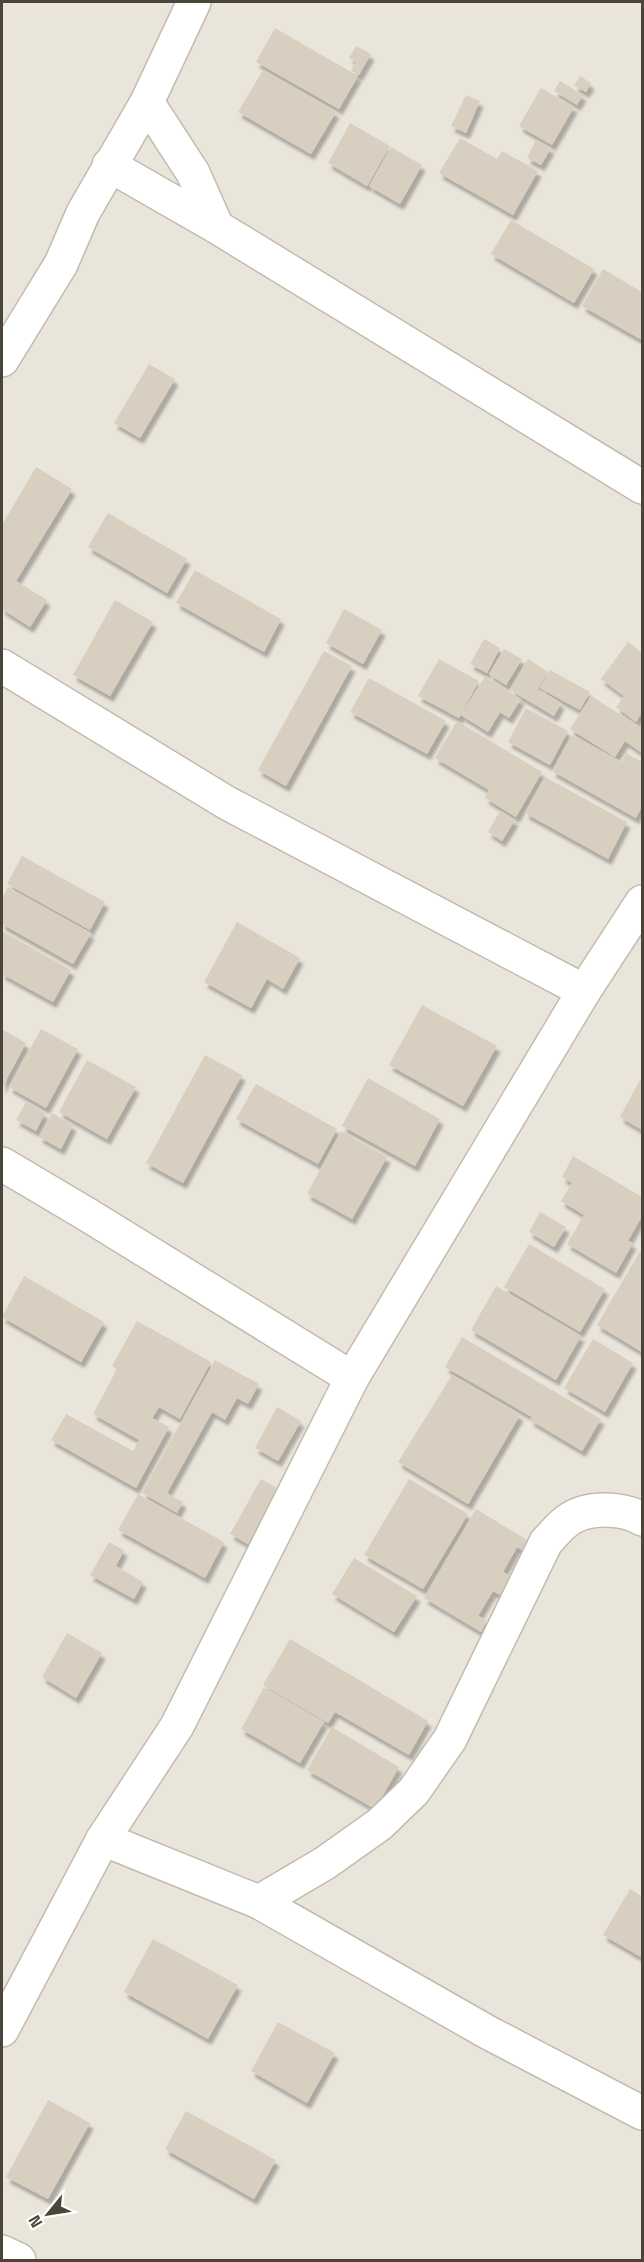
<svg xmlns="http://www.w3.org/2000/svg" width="644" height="2262" font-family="'Space Grotesk',sans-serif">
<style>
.residential{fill:#eae5da}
.building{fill:#d8cfc1;filter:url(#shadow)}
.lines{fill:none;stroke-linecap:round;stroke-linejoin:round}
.minor-casing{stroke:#c2bbae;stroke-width:36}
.minor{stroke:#fff;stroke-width:33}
</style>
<defs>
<filter id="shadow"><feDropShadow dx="3.5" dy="6" stdDeviation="1.5" flood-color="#0004"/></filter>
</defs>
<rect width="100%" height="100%" fill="#f6f3ec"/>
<rect class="residential" x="2" y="2" width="640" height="2258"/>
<g class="building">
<path d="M275 28 358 76 339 109 256 62Z"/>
<path d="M356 46 371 54 359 75 351 71 356 62 349 58Z"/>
<path d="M263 70 336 112 311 154 238 112Z"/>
<path d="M580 76 591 83 586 92 574 86Z"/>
<path d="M560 81 583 95 577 105 554 91Z"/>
<path d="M541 88 574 107 552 145 519 126Z"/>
<path d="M466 95 480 101 466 133 451 126Z"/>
<path d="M350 123 390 146 367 186 328 163Z"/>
<path d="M460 138 497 159 502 151 538 171 513 215 439 173Z"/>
<path d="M536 140 551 148 541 165 527 158Z"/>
<path d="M391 147 422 165 400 204 369 186Z"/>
<path d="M511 220 594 269 574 303 491 254Z"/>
<path d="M603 269 642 292V340L582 306Z"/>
<path d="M149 364 175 379 140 438 114 423Z"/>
<path d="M36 467 72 489 16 581 47 600 30 627 2 609V525Z"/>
<path d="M108 513 187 559 167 593 88 547Z"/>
<path d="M195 570 281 619 264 652 176 603Z"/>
<path d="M115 600 153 622 110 696 73 675Z"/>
<path d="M344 609 382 630 363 664 326 643Z"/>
<path d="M484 639 500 648 487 673 470 664Z"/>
<path d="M628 642 642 653V712L636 722 616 707 624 696 601 679Z"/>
<path d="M504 649 522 659 506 685 489 674Z"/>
<path d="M324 651 352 666 286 786 258 770Z"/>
<path d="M439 659 479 681 459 718 418 696Z"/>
<path d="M528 659 548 672 538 689 561 703 554 716 510 690Z"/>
<path d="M550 670 590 692 580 710 540 688Z"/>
<path d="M485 676 521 699 509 718 500 712 488 732 461 715Z"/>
<path d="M369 678 446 721 427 754 350 712Z"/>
<path d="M591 696 642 728V753L625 741 615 757 570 729Z"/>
<path d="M526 708 568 731 550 765 508 742Z"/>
<path d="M457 721 542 772 516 817 485 798 489 790 435 758Z"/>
<path d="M572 735 622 762 626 753 642 762V806L636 818 552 771Z"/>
<path d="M545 777 627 822 608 859 525 813Z"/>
<path d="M500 811 515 820 502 841 488 832Z"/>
<path d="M22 856 105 902 90 930 7 884Z"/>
<path d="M8 887 91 933 73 964 2 924V899Z"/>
<path d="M237 922 300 958 283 989 267 979 251 1008 204 982Z"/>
<path d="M2 931 71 970 53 1002 2 974Z"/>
<path d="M422 1005 497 1046 463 1106 389 1065Z"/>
<path d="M2 1029 26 1043 2 1088Z"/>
<path d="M41 1029 78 1049 46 1108 9 1087Z"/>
<path d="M205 1055 242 1075 183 1183 146 1163Z"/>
<path d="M87 1060 136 1087 107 1139 59 1112Z"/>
<path d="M642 1076V1130L620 1117Z"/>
<path d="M368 1078 440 1119 415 1166 342 1126Z"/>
<path d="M256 1084 337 1129 318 1164 236 1119Z"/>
<path d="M26 1102 45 1113 36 1131 16 1120Z"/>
<path d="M52 1113 73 1125 61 1149 39 1137Z"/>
<path d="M341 1131 387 1157 352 1219 307 1194Z"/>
<path d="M573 1156 642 1197V1216L628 1241 633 1243 616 1273 567 1244 584 1215 561 1201 572 1183 562 1177Z"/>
<path d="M540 1212 566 1227 554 1247 529 1232Z"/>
<path d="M529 1244 605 1289 580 1332 504 1287Z"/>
<path d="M640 1251 642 1252V1352L597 1325Z"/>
<path d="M24 1276 104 1322 81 1362 2 1317Z"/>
<path d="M496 1286 581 1336 556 1380 471 1330Z"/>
<path d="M137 1321 211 1362 180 1419 159 1407 152 1418 169 1427 136 1488 51 1440 66 1414 133 1451 139 1440 93 1414 117 1369 112 1366Z"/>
<path d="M462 1337 601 1419 582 1451 530 1420 532 1417 445 1367Z"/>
<path d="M593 1339 633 1363 605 1412 564 1388Z"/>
<path d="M215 1360 259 1384 248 1404 237 1398 225 1420 212 1412 167 1493 183 1502 177 1513 142 1493Z"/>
<path d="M452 1375 520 1415 468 1504 398 1462Z"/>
<path d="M277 1407 301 1421 278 1461 255 1448Z"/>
<path d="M261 1479 279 1489 248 1544 230 1534Z"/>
<path d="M409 1479 468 1514 423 1589 364 1555Z"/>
<path d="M138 1494 224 1542 205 1578 118 1530Z"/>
<path d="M476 1509 532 1543 527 1553 517 1547 503 1572 513 1577 502 1596 493 1591 478 1616 487 1620 481 1632 424 1598Z"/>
<path d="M109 1542 124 1550 116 1566 143 1582 134 1599 90 1575Z"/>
<path d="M354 1558 417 1596 394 1632 332 1594Z"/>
<path d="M67 1633 102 1653 76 1698 42 1677Z"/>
<path d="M290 1639 428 1721 409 1755 335 1712 328 1723 263 1685Z"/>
<path d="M264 1687 324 1722 300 1763 241 1729Z"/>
<path d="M332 1727 399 1767 375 1809 307 1770Z"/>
<path d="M630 1889 642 1896 641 1957 603 1935Z"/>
<path d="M153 1939 238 1985 208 2039 124 1992Z"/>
<path d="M278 2022 335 2053 307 2103 251 2071Z"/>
<path d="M48 2100 90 2123 48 2199 6 2177Z"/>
<path d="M186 2111 276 2160 254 2199 165 2149Z"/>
</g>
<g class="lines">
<g class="minor-casing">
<g id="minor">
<path d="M147 102 193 173 217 227"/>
<path d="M109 165 217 227 642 487"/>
<path d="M2 360 61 264 83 213 147 102 194 2"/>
<path d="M2 666 227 803 584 991"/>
<path d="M2 1164 88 1215 352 1378"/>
<path d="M103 1839 259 1902 489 2033 642 2113"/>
<path d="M259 1902 325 1863 380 1824 414 1791 450 1739 546 1542C553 1535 561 1524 570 1519 589 1506 624 1508 642 1519"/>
<path d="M2 2030 103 1839 177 1726 352 1378 584 991 642 902"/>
<path d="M2 2252 19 2260"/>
</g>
</g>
<use href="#minor" class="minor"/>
</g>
<rect width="644" height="2262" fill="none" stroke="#4b4439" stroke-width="6"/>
<g transform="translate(48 2214) rotate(240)" stroke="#ffffff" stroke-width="4.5" paint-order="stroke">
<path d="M0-4.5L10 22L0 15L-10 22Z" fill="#4b4439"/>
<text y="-9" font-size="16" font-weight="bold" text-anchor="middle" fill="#4b4439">N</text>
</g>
</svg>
